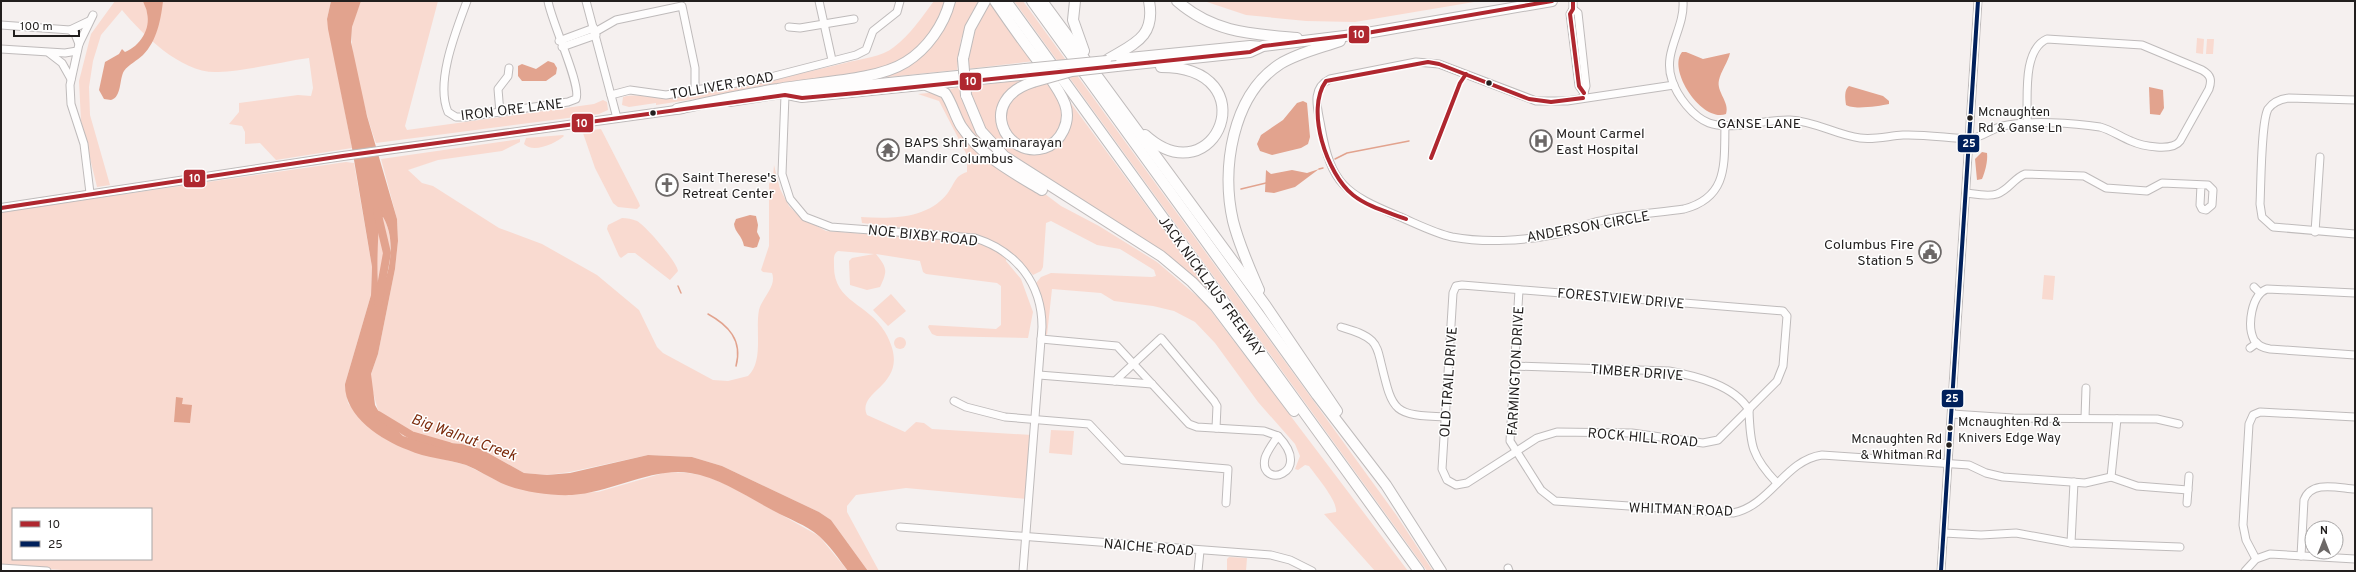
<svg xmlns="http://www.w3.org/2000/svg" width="2356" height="572" font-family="Overpass,sans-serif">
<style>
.green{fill:#f9dad0;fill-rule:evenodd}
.water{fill:#e2a38e;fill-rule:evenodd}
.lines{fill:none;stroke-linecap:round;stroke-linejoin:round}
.stream{stroke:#e2a38e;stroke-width:1.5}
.river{stroke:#e2a38e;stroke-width:8}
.minor-casing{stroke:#bfbbbb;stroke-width:9}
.major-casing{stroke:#bfbbbb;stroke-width:10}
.highway-casing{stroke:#bfbbbb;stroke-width:12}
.minor{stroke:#fefdfd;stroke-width:7}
.major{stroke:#fefdfd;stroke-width:8}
.highway{stroke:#fefdfd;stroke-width:10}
.major-bridge-casing{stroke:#bfbbbb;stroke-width:10;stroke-linecap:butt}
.highway-bridge-casing{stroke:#bfbbbb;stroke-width:12;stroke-linecap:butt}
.major-bridge{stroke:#fefdfd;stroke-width:8}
.highway-bridge{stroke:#fefdfd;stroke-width:10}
.bus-1-casing{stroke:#fff;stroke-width:7}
.bus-2-casing{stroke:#fff;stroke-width:7}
.bus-1{stroke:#af272f;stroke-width:4}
.bus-2{stroke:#00205b;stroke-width:4}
.bus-dot{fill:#221f1e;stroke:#fff;stroke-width:1.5}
.labels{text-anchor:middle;stroke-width:3;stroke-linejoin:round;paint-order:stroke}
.bus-label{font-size:13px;fill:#221f1e;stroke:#fff;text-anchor:start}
.street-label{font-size:14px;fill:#221f1e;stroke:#fff}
.poi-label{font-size:14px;fill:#221f1e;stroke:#fff;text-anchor:start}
.water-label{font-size:15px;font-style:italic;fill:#7d2d0e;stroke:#fff}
.line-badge{stroke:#fff;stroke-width:1.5}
.badge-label{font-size:11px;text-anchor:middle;font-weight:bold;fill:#fff}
</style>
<rect width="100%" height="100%" fill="#f5f0ef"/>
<g class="green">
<path d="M115 1H331L327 19 352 148 276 160 260 143 245 144V132L242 126 229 124 239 112V103L298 95 311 96 313 88 309 58C279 62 248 71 218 72 182 74 143 35 122 10L101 35 93 61 89 87 90 115 110 185 97 187 81 121 79 81 91 34Z"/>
<path d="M361 1H438L405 126 407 130 594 104 603 100 607 102 608 110 599 114 376 143C367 118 348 51 352 27 354 18 358 9 361 1Z"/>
<path d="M934 1H947L936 28 906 58 876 71 656 105V103L629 107 622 105 623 97C638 93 650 99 665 97 726 88 785 78 845 63 860 59 882 57 894 47 910 35 922 17 934 1Z"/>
<path d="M952 1H978L961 39 957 70 850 81 912 60Z"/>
<path d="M989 1H990L1034 61 967 69C966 44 977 22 989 1Z"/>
<path d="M1014 1H1023L1397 516 1433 571H1427Z"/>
<path d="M1204 1H1480L1355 22 1306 21 1246 15Z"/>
<path d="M2197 38 2204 39 2203 54 2196 53Z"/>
<path d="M2207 39H2214L2213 54H2206Z"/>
<path d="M1023 80 1017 84 1000 105 1014 145 1055 144 1068 101 1070 102 1221 307 1205 291 1010 157 982 126 968 86Z"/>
<path d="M1048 82C1052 88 1058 95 1061 103 1078 145 1009 162 1004 118 1004 113 1006 107 1007 103L1027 86Z"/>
<path d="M959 87C967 123 983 140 1006 166L968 131 947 90Z"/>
<path d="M938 92 941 94 960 130 1061 206 1099 226 1157 262 1205 303 1408 571H1375L1324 514 1336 512C1338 501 1316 476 1309 466L1305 465 1298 470 1295 469 1300 456 1295 444 1258 402 1215 343 1195 322 1174 311 1153 306 1114 301 1101 293 1052 289 1047 335 1045 334 1044 312 1036 283 1041 277 1051 273 1152 277 1156 276 1154 270 1120 249 1097 245 1051 221 1046 223 1043 267 1041 271 1033 275 1013 255 998 244 936 232 862 223 861 217C891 219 927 219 947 194 955 184 954 176 967 172V155L939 101 918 94Z"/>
<path d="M601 129 639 203 640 206 637 209 618 207 613 203 595 168 583 133 584 131Z"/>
<path d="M563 135 564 136C556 143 533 154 524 144L526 138Z"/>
<path d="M520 139V142L502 151 438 160 408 170 422 183 433 186 499 228 542 244 597 275 639 310 657 347 663 353 713 380 728 381 748 376C764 361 755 330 759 310 762 298 777 286 772 273L763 272 761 270 769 246V184L773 177 774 165 780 189 789 206 800 217 826 231 976 242 993 249 1006 257V261L1021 279 1033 312 1028 338 937 336 932 334 928 327 929 325 996 329 1001 325V286L997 283 926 274 923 272 920 261 876 254C887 268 888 270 880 287L867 290 850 285 849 261 852 258 874 254 838 251C833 254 834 259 834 265 833 302 868 303 885 332 916 386 855 389 867 415L905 432 916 422 924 423 932 429 1032 435 1027 499 906 488 856 495 847 506V512L879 571H868L831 520 819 512 722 466 692 457 648 455 570 472 547 475 524 473 481 449 462 444 417 440 403 436 379 414 371 385V374L378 354 395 269 398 241 397 219 381 159Z"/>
<path d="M346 162 354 163 372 267 371 295 345 384 348 403 362 421 380 436 408 450 466 465 502 483 550 494 598 492 667 472 688 473 706 476 732 487 819 536 848 571H78L1 566V212ZM13 509H151V559H13Z"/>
<path d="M383 216C396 240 390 272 379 295 377 281 374 225 383 216Z"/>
<path d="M622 218C627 218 632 219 637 221 646 226 677 262 678 271L670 280 635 253H628L621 258 619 256 607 229 608 225Z"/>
<path d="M2044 275 2055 276 2053 300 2042 299Z"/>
<path d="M891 294 906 311 888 326 873 310Z"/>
<circle cx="900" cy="343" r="6"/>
<path d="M1051 430 1074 431 1072 455 1049 453Z"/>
<path d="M1229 557 1247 558 1246 571H1227V559Z"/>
</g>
<g class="water">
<path d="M143 1H163C161 19 157 41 143 55 137 61 129 64 124 71 119 79 122 97 111 100L104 99 99 90 105 62 119 54 122 49 125 52C140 46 151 29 147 13 147 9 144 5 143 1Z"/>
<path d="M331 1H361L352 27 351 42 367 116 397 219 398 241 395 269 378 354 371 374 375 405 380 414 403 436 417 440 462 444 481 449 524 473 547 475 570 473 648 455 692 457 722 466 819 512 831 520 868 571H848C839 559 830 546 819 536 806 525 789 519 774 511 747 497 721 478 690 473 652 467 611 493 572 495 551 496 521 492 501 483 489 477 478 470 466 465 447 459 426 458 408 450 381 440 344 416 345 384L371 295 372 267 352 148 328 29 327 19ZM383 217C396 238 391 273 379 294 376 270 378 244 379 220Z"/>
<path d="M1682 52H1686L1703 59 1730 53C1728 62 1721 71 1719 80 1716 92 1730 102 1726 114 1702 123 1667 70 1682 52Z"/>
<path d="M548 61 554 63 557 68 556 74 546 81H522L518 76V66L522 64 536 69Z"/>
<path d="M1849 86 1883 96 1889 101V104C1880 106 1853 110 1846 105 1845 98 1844 90 1849 86Z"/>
<path d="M2149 87 2163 90 2164 108 2160 115 2150 114Z"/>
<path d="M1303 101 1307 103 1310 137 1308 144 1301 148 1272 155 1260 151 1257 144 1261 135 1283 120 1297 103Z"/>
<path d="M1982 152 1987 153C1988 161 1985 172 1982 179L1977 180 1975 159Z"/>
<path d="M1319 169 1295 187 1274 193 1265 192 1266 170 1271 174 1292 170 1307 173Z"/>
<path d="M750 215 756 216 758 225 757 232 760 238 757 247 753 248 744 246C742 235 735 233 734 224L736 219Z"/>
<path d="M176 397 183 398 182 404 192 405 190 423 174 422Z"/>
</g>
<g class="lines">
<g class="stream">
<path d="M1335 159 1347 153 1409 141"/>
<path d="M1319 169 1323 168"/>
<path d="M1241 189 1266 183"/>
<path d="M678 286 681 293"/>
<path d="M708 314C728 325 743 340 736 366"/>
</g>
<g class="river">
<path d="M377 211 387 253 378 303"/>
<path d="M378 415 411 435 449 446"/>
</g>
<g class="minor-casing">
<g id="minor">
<path d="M467 1C456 31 435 82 448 112L456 117H466L568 102 576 99C582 86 551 21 548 1"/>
<path d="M586 1 617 118"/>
<path d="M819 1 832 60"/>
<path d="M1573 1V9L1570 14 1579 86 1584 93"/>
<path d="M1683 1C1685 29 1662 52 1672 80 1677 96 1693 117 1709 123 1731 131 1766 119 1790 120 1815 121 1836 135 1860 138 1875 140 1888 136 1903 135 1924 134 1947 138 1969 139 1982 138 1990 129 2003 126 2027 120 2075 123 2100 127 2111 130 2121 137 2131 141 2142 146 2172 152 2180 141L2209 89C2212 80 2211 75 2202 70L2142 45 2047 39C2022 50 2028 98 2027 122"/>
<path d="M1573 9 1578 13 1586 86 1583 96"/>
<path d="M1 25 70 30 75 34 79 44"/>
<path d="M789 27 800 28 854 19"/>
<path d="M70 30 89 21"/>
<path d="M595 32 616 20 682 6 695 68V91"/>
<path d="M559 41 594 28"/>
<path d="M562 47 596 35"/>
<path d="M1 49 65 53 77 51"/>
<path d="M49 53 62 63 71 79"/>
<path d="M1674 85 1567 101H1536L1439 64 1416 62 1330 79C1310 89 1318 109 1321 127 1331 185 1346 194 1398 216 1415 223 1434 233 1452 237 1484 243 1524 241 1557 234 1572 231 1585 224 1600 221 1627 214 1657 213 1684 209 1729 197 1724 163 1725 125"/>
<path d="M611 95 630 90 666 95 767 78 856 55 866 50 873 31 897 12 900 1"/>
<path d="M785 95 782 174 790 199 805 217 831 227 975 238C1016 251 1042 283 1042 327L1023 571"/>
<path d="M2355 100 2289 98C2281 99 2273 102 2268 109 2261 122 2261 186 2260 204L2262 217 2273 227 2355 234"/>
<path d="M500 113 498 89 508 76 509 68"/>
<path d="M90 193 84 144 71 104 70 85 79 44 93 15"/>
<path d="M1966 193C1975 194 1988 197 1997 194 2009 190 2014 178 2025 174L2084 176 2106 188 2147 191 2162 183 2208 185 2213 190 2212 205 2206 210 2202 209 2200 205 2201 185"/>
<path d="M2315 232 2320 157"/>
<path d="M1462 285 1783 311 1787 316 1783 366 1777 381 1718 440 1703 443 1632 433 1557 432 1537 438 1467 483 1456 485 1447 480 1442 469 1453 293 1456 286Z"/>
<path d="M2254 287 2260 293"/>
<path d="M1519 290 1510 441 1541 490 1555 501 1733 513C1770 506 1785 460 1822 455L1969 465 1986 473 2003 477 2085 483 2111 477 2137 486 2188 490"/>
<path d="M2355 293 2267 289C2251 295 2247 326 2254 340 2258 346 2263 348 2270 349L2355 355"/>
<path d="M1341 327C1351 330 1364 333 1372 341 1378 347 1379 355 1381 363 1393 413 1393 415 1446 417"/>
<path d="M1041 339 1117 346 1189 424 1197 427 1264 431 1278 436"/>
<path d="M2250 348 2257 343"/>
<path d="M1514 366 1669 371C1696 376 1734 385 1749 410"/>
<path d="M1039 375 1152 384"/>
<path d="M1115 381 1161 338 1214 401 1217 406 1216 428"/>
<path d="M954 401 966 407 1005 417 1089 424 1123 460 1228 469 1226 503"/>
<path d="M1749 410C1750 445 1752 457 1777 483"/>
<path d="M1952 414 2013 418 2157 419 2179 424"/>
<path d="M2085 418 2086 388"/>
<path d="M1278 436C1315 474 1258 490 1265 458 1267 451 1273 443 1278 436Z"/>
<path d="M2111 477 2117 419"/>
<path d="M2187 503 2189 476"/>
<path d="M900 527 1271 555 1290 560 1312 571"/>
<path d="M1944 533 1981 535 2016 533 2071 543 2180 547"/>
<path d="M2071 543 2074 482"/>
<path d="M2301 556 2304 500C2311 480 2338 488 2355 489"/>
<path d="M2256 559 2246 540 2243 525 2249 424 2253 415 2260 412 2355 417"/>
<path d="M1 568 47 571"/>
<path d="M1508 568 1509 571"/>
<path d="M1198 571 1200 551"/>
<path d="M1941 571 1978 1"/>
<path d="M2245 571 2256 559 2270 554 2355 559"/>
</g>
</g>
<g class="major-casing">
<g id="major">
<path d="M1109 59 1250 45 1263 46"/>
<path d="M787 95 802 98 1030 75"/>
<path d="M730 102 801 91 1025 68"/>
<path d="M1 208 343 156 683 109"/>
</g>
</g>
<g class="highway-casing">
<g id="highway">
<path d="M995 1C1010 23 1025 44 1041 65 1049 77 1060 90 1065 104 1071 121 1062 142 1044 148 1005 159 976 100 1033 82"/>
<path d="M1006 1 1419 571"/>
<path d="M1032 1 1317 395 1386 485 1441 571"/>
<path d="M1042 1 1266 306 1337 411"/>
<path d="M1075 1 1073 20 1084 51"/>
<path d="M1177 1C1214 33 1251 34 1297 38"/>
<path d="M963 59 970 28 985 1"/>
<path d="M1107 60C1133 44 1156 38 1149 1"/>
<path d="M1117 66 1250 52 1263 46 1361 34 1552 1"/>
<path d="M928 86 945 93C952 103 955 116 961 126 981 156 1012 172 1042 190"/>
<path d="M966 95 981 131 1004 156 1161 256 1192 282 1215 306 1294 411"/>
<path d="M677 109C710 102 744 94 778 89 815 82 876 81 906 62 927 49 944 25 950 1"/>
<path d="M1145 135C1216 199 1269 67 1161 67"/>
<path d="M1259 290C1249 267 1239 245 1233 221 1221 169 1232 95 1280 64 1298 53 1320 48 1340 41"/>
</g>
</g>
<use href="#minor" class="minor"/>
<use href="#major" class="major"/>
<use href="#highway" class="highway"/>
<g class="major-bridge-casing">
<g id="major-bridge">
<path d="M1025 68 1107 60"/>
<path d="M1030 75 1053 73"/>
</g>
</g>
<g class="highway-bridge-casing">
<g id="highway-bridge">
<path d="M963 59 966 95"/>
<path d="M1033 82 1072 71 1117 66"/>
</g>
</g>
<use href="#major-bridge" class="major-bridge"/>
<use href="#highway-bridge" class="highway-bridge"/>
<g class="bus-1-casing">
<g id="bus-1">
<path d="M1573 1V9L1570 14 1579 86 1584 93"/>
<path d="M1431 158 1460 83 1466 74"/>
<path d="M1 208 343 156 785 95 802 98 857 93 1250 52 1263 46 1361 34 1552 1"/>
<path d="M1406 219C1388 212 1368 207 1353 195 1327 174 1305 110 1326 81L1428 62 1439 64 1529 99 1551 102 1583 98"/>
</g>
</g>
<g class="bus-2-casing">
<path id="bus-2" d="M1941 571 1978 1"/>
</g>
<use href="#bus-1" class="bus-1"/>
<use href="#bus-2" class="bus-2"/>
</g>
<defs>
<g id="hospital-ring" transform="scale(1.15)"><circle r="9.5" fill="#fff" stroke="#6c6867" stroke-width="1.5"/><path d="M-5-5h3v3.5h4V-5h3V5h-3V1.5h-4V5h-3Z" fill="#6c6867"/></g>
<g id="temple-ring" transform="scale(1.15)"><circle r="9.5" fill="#fff" stroke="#6c6867" stroke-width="1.5"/><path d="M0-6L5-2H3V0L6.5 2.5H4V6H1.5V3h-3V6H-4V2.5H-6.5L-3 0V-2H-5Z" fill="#6c6867"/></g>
<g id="church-ring" transform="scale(1.15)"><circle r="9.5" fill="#fff" stroke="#6c6867" stroke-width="1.5"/><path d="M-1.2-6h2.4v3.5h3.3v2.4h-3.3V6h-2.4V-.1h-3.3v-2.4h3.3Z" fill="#6c6867"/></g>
<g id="civic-ring" transform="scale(1.15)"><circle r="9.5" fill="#fff" stroke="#6c6867" stroke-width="1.5"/><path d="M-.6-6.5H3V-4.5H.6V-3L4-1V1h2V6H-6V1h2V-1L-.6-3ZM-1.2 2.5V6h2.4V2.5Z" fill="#6c6867"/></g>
</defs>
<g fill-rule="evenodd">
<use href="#hospital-ring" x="1541" y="141"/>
<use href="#temple-ring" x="888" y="150"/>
<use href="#church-ring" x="667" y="185"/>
<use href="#civic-ring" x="1930" y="252"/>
</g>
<g class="bus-dot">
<circle cx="1489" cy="83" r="3.5"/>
<circle cx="653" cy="113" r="3.5"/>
<circle cx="1970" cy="118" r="3.5"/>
<circle cx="1950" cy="428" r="3.5"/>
<circle cx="1949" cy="445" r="3.5"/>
</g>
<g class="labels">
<g class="bus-label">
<text x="1978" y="116">Mcnaughten<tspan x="1978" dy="16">Rd &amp; Ganse Ln</tspan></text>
<text x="1958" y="426">Mcnaughten Rd &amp;<tspan x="1958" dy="16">Knivers Edge Way</tspan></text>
<text x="1942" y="443" text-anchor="end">Mcnaughten Rd<tspan x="1942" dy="16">&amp; Whitman Rd</tspan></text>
</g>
<g class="street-label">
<text transform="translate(722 85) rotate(-10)" y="5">TOLLIVER ROAD</text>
<text transform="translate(512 109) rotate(-7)" y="5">IRON ORE LANE</text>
<text x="1759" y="128">GANSE LANE</text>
<text transform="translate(1588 226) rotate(-10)" y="5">ANDERSON CIRCLE</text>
<text transform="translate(923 235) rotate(6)" y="5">NOE BIXBY ROAD</text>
<text transform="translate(1212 286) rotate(54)" y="5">JACK NICKLAUS FREEWAY</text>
<text transform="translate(1621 298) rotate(5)" y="5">FORESTVIEW DRIVE</text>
<text transform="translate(1515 371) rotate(-87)" y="5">FARMINGTON DRIVE</text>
<text transform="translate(1637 372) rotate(4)" y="5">TIMBER DRIVE</text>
<text transform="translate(1448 382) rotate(-86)" y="5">OLD TRAIL DRIVE</text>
<text transform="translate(1643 437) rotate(5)" y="5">ROCK HILL ROAD</text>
<text transform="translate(1681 509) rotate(2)" y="5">WHITMAN ROAD</text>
<text transform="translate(1149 547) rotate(5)" y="5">NAICHE ROAD</text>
</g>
<g class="poi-label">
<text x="1556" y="138">Mount Carmel<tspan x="1556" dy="16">East Hospital</tspan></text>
<text x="904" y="147">BAPS Shri Swaminarayan<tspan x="904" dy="16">Mandir Columbus</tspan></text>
<text x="682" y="182">Saint Therese's<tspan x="682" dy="16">Retreat Center</tspan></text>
<text x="1914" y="249" text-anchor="end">Columbus Fire<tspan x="1914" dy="16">Station 5</tspan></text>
</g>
<g class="water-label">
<text transform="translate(464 437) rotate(20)" y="5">Big Walnut Creek</text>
</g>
</g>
<g class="line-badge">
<rect x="1348" y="25" width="22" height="19" rx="4" fill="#af272f"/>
<rect x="959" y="72" width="23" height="19" rx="4" fill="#af272f"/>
<rect x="571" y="113" width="23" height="20" rx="4" fill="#af272f"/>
<rect x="1957" y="134" width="23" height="19" rx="4" fill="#00205b"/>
<rect x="183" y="169" width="23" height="19" rx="4" fill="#af272f"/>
<rect x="1941" y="389" width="23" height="19" rx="4" fill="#00205b"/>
</g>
<g class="badge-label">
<text x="1359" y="38">10</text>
<text x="971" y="85">10</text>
<text x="582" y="127">10</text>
<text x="1969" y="147">25</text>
<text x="195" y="182">10</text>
<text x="1952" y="402">25</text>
</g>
<rect width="2356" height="572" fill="none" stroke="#221f1e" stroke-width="4"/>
<rect x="12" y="508" width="140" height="52" fill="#ffffff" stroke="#a7a5a5"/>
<rect x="20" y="521" width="20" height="6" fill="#af272f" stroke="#a7a5a5"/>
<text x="48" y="528" font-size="12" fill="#221f1e">10</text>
<rect x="20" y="541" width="20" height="6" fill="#00205b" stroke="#a7a5a5"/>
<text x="48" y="548" font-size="12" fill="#221f1e">25</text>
<g transform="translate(2324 540)"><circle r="19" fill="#ffffff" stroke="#a7a5a5"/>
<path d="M0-3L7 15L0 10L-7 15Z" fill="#6c6867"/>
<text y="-6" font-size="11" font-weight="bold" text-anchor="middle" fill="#221f1e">N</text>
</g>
<path d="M14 30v6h65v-6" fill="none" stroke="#221f1e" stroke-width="2"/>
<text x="20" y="30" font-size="12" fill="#221f1e" stroke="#ffffff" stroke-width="3" paint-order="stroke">100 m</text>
</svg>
